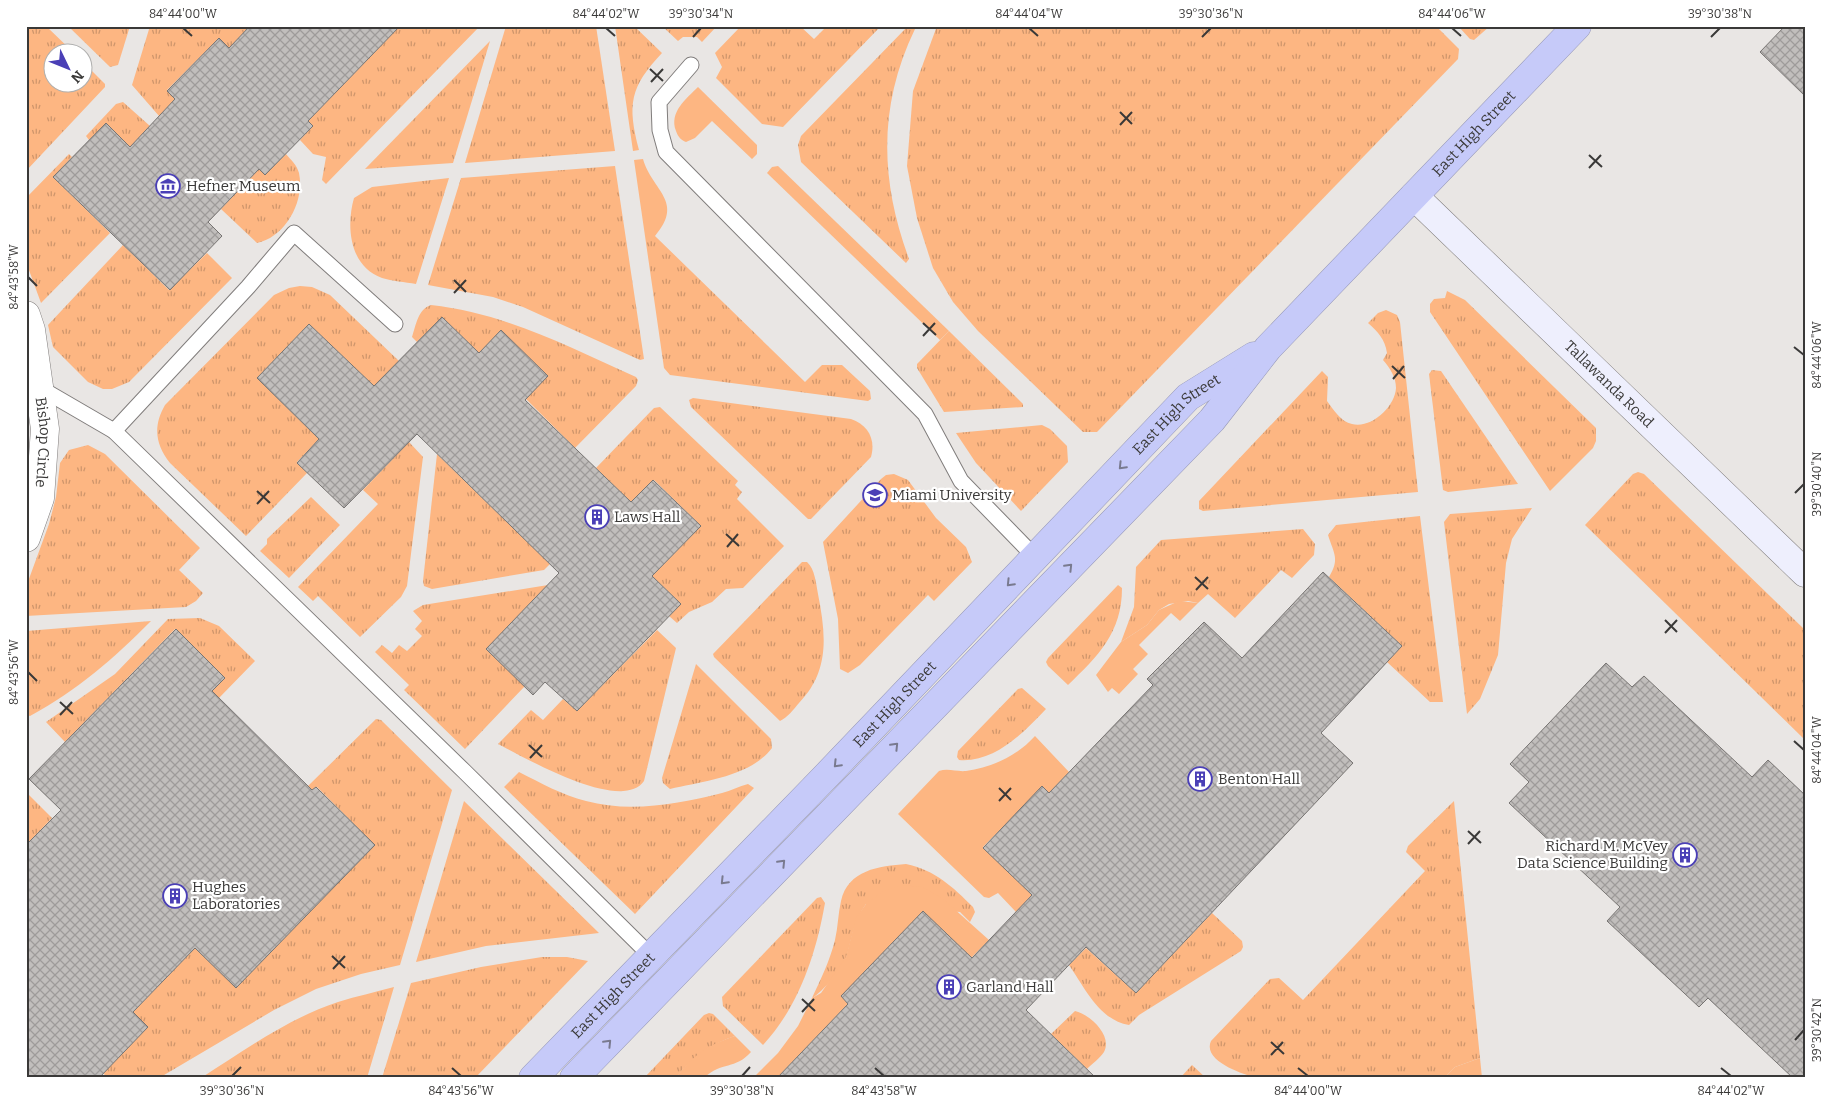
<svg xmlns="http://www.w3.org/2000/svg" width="1831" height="1104" font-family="Bitter,serif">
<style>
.grass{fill:url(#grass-tufts)}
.forest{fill:url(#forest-firs)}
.garden{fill:#fdb682}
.building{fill:url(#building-cross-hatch);stroke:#777472}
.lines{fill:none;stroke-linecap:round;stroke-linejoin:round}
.lane-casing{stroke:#807d7c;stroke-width:17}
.street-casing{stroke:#807d7c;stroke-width:29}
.secondary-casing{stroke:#807d7c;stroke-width:29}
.highway-casing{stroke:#9597b5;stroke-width:29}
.lane{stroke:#fff;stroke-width:15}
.street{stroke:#fff;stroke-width:28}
.secondary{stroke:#eeeffd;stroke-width:28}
.highway{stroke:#c6caf9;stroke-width:28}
.oneway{stroke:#797a8f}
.ticks{fill:none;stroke:#3a3938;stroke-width:2}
.labels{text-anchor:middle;stroke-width:4.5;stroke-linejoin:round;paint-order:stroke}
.street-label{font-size:15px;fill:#3a3938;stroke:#fff}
.poi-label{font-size:15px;fill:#3a3938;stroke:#fff;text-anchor:start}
.neatline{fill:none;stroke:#3a3938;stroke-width:2}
.ticks-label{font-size:12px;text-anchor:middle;fill:#3a3938}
</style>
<defs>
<pattern id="grass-tufts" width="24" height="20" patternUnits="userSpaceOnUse" patternTransform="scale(1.25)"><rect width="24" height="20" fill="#fdb682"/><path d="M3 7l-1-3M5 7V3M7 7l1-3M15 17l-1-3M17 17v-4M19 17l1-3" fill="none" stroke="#ce956b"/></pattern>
<pattern id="forest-firs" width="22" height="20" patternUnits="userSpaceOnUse" patternTransform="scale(1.25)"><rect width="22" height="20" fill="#e9a068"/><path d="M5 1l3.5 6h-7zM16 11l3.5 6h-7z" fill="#be8357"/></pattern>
<pattern id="building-cross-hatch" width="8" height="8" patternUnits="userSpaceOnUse" patternTransform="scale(1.25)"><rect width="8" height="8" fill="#c1bebc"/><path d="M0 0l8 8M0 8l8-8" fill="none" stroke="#9e9b9a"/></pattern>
</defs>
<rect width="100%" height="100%" fill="#e9e6e4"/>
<g class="grass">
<path d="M26 26H46L73 52H52V82H82L83 62 105 84V87L26 171Z"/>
<path d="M68 26H130L118 65 110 67Z"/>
<path d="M150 26H250L229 48 219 38 167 90 176 99 159 116 132 85Z"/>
<path d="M400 26H480L326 184 322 180 326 157 313 154 300 140 313 126 308 121Z"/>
<path d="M506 26H596L615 151 465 163Z"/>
<path d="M615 26H634L662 53C630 87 627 104 639 150L633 151Z"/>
<path d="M662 26H717L702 42 697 37H683L678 41Z"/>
<path d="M741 26H800L814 39 827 26H881L783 127 762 124 716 78 722 67 715 53Z"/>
<path d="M908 26H913L915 29C878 106 880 180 909 259L906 263 801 162 798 145 801 136Z"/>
<path d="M937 26H1436L1459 49 1458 59 1097 432H1083L978 331 953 302 933 268 917 218 907 166 913 91Z"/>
<path d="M1458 26H1490L1474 40 1470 39Z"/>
<path d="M490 41 453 163 365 169Z"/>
<path d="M123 102 150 126 130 147 106 123 89 140 86 136 116 104Z"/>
<path d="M69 154 72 157 53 177 110 233 41 303 26 262V198Z"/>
<path d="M286 154C291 160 297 165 299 173 305 202 285 237 257 243L221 209 259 169 265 175Z"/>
<path d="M615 166 644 359 640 360 523 307 493 297 428 285 461 178Z"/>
<path d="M449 178 416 284C405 282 392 281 382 278 349 266 346 226 354 198L372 187Z"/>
<path d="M645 236H655L805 382 822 365H842L870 391 871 399 868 401 670 375 664 368Z"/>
<path d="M123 245 169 290 207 253 232 278 129 382 112 389H103L88 382 53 347 48 325Z"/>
<path d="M300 286 312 287 330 295 399 361 374 386 309 324 257 378 319 439 297 462 307 473 246 536 170 463C155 444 153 426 165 405L274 295 289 288Z"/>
<path d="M1447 291 1465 300 1596 428V441L1593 448 1550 491 1430 312V304L1434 299 1445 298Z"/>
<path d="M431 305C505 313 569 347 636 377L638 380 636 386 575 448 526 399 501 331 479 353 442 317 417 342 412 337C416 325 418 309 431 305Z"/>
<path d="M1386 310 1397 315 1400 322 1418 492 1203 511 1199 509V501L1322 371 1328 377 1327 401C1333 409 1341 422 1352 424 1371 429 1395 407 1396 388 1396 377 1390 368 1383 360L1387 353C1385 339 1378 332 1368 323L1378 313Z"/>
<path d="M949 331 1023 404V407L944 412 917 368V364Z"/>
<path d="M1432 370 1441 371 1518 484 1448 492 1443 490 1429 374Z"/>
<path d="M693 398 851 419C868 425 876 439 871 457L811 519H808L691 407 689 400Z"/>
<path d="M660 407 738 481 735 485 742 492 737 499 784 546 743 588 726 589 712 602 689 612 677 623 669 616 681 604 652 576 701 526 654 480 631 502 596 468 654 408Z"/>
<path d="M1042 425 1050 429 1067 446 1068 462 1021 511 976 463 956 433Z"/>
<path d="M409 442 423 457 407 586 401 597 360 637 318 596 313 601 298 587 378 504 363 490Z"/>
<path d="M88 445 105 454 200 548 179 570 203 593 196 601 186 607 26 616V587L49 524 56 497 60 463 69 450Z"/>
<path d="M437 454 550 564 544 570 432 589 424 586 423 581Z"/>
<path d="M1638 472 1644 474 1805 630V740L1585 525 1633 474Z"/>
<path d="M894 474 908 480 936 518 966 547 972 562 934 601 928 595 860 665 848 673 840 669 838 619 823 542 881 479 886 475Z"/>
<path d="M311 497 340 525 289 578 260 551 267 544V539Z"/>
<path d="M1532 508 1512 539 1506 563 1498 655 1480 699 1467 714 1444 522 1450 514Z"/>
<path d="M1420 516 1443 702H1430L1387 662 1402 646 1329 577C1340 559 1334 554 1328 535L1336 525Z"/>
<path d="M1303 529 1315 544 1314 555 1292 578 1281 570 1235 618 1208 594 1198 603 1188 601 1169 604 1159 610 1147 625 1121 642 1134 607 1136 567 1161 540Z"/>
<path d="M802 562H807C815 569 816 584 818 594 826 635 830 671 799 703 794 709 787 718 780 721L714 657 713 654Z"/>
<path d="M548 585 525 686 465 749 404 690 409 685 375 652 382 645 392 653 399 645 407 651 422 636 415 629 422 621 413 611 423 605Z"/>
<path d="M1118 585 1122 588C1122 633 1098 656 1068 685L1048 666 1046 662 1048 658Z"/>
<path d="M200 618 219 626 255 661 219 698 211 691 224 678 175 629 65 742 46 722 115 674 168 619Z"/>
<path d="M151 621C113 659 78 690 30 716L27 715 26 631Z"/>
<path d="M657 630 676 648 644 781C621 814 524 757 498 744L531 710 543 720 563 699 577 711Z"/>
<path d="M696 664 771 739 772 748C750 777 703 781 670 789L663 783 662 778Z"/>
<path d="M1022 688 1046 709C1024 732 995 763 959 760L957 757 958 751 1018 689Z"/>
<path d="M376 719 381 720 452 790 400 965 361 974 316 989 274 1010 159 1078H108L103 1073 148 1027 133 1012 195 948 236 987 375 845 317 787 312 790 308 786Z"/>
<path d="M519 772C541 783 562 795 586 801 630 813 679 804 722 793 731 791 739 786 748 784L754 788 635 914 504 787Z"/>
<path d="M26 792 52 818 26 845Z"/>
<path d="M464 801 599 933 486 946 416 962Z"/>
<path d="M1454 801 1480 1058 1455 1067 1444 1078H1257C1243 1074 1202 1061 1211 1041L1270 979 1279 978 1303 1000 1425 871 1406 852 1408 846Z"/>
<path d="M906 864C935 870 953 887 973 907L975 912 970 922 960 912 866 904C853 923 853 934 847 955 843 967 823 992 812 998 821 979 830 960 835 940 838 927 838 914 841 901 848 870 879 866 906 864Z"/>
<path d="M821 897 825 903C816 954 799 1006 763 1045L723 1006 722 997 817 898Z"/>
<path d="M1212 913 1242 941 1243 947 1241 951 1139 1015 1129 1025C1099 1020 1085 988 1069 965L1086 948 1136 993Z"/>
<path d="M542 957H567L588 961 475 1078H382L411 983 481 967Z"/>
<path d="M394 987 367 1078H201C245 1050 289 1018 338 1002 357 996 376 992 394 987Z"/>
<path d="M1075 1011C1089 1014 1113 1035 1104 1052 1100 1058 1092 1064 1087 1069L1051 1034Z"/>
<path d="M709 1013 713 1014 735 1036C713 1043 690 1058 676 1078H644L704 1015Z"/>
<path d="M1192 1065 1206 1078H1180Z"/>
</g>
<path class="forest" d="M26 391 28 449 26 462Z"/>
<g class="garden">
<path d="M698 87 757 145V154L752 159 712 121 695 138 686 142C681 140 678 137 676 131 669 112 686 99 698 87Z"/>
<path d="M643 159C652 191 685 201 655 236H645L634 160Z"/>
<path d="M778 166 949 331 940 340 767 173 772 167Z"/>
<path d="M1179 601 1198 603 1180 621 1171 613 1139 645 1148 654 1133 669 1138 674 1119 694 1112 688 1108 692 1096 675 1121 642 1147 625 1159 610Z"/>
<path d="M1035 736 1069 772 1049 793 1042 787 983 847 1032 895 1016 912 998 893 989 898 984 897 898 814 939 771C948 768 957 772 966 771 993 767 1017 756 1035 736Z"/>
<path d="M901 885 922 887 942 898 989 940 971 958 841 996 848 1004 777 1078H753L778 1053 798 1026 812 998 821 993 846 957 856 918 866 904 883 891Z"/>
<path d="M735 1036 751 1052C735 1070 722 1061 704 1078H676C691 1056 710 1044 735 1036Z"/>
<path d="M1480 1058 1482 1078H1444L1455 1067Z"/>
</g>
<g class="building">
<path d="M250 26H400L308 121 313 126 265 175 259 169 208 222 222 236 170 290 53 177 106 123 130 147 175 99 167 91 219 38 229 48Z"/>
<path d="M1785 26H1805V96L1760 52Z"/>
<path d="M442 317 479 353 501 330 548 376 525 400 631 502 653 480 701 526 652 576 681 604 577 711 545 682 533 695 486 649 559 573 417 434 344 508 297 463 319 439 257 378 309 324 374 386Z"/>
<path d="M1323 572 1402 646 1321 733 1353 763 1136 993 1086 947 1026 1010 1096 1078H777L848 1004 841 996 923 911 972 958 1032 895 983 848 1042 786 1049 793 1153 685 1147 679 1204 622 1242 658Z"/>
<path d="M176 629 225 678 212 691 312 790 316 787 375 845 236 988 195 948 133 1012 148 1027 99 1078H26V845L61 810 29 779Z"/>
<path d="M1606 663 1632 687 1644 676 1752 777 1768 760 1805 795V1078H1793L1708 998 1699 1007 1607 921 1620 907 1509 803 1529 782 1510 764Z"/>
</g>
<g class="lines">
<g class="lane-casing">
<g id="lane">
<path d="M691 65 659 102 660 130 666 152 925 414 961 481 1035 557"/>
<path d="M40 388 114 431 465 772 651 956"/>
<path d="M114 431 248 287 294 233 395 324"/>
</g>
</g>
<g class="street-casing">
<g id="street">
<path id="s1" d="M26 315 31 330 45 429 40 498 26 538"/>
</g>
</g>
<g class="secondary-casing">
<g id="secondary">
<path id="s2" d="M1414 196 1805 573"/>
</g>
</g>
<g class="highway-casing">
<g id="highway">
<path id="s3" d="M533 1078 827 775 1188 397 1254 356"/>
<path id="s4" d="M574 1078 1212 420 1268 348 1577 26"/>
</g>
</g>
<use href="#lane" class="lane"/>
<use href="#street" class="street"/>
<use href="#secondary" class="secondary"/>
<use href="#highway" class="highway"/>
</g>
<defs><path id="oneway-chevron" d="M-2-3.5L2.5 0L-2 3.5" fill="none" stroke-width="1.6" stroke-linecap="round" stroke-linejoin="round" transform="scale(1.25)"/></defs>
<g class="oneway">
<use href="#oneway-chevron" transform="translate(1122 466) rotate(134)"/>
<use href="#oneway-chevron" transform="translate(1069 567) rotate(-46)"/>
<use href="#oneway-chevron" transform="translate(1010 583) rotate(134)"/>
<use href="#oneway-chevron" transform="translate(895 746) rotate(-46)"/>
<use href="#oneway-chevron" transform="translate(837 764) rotate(134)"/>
<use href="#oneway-chevron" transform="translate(782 863) rotate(-46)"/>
<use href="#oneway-chevron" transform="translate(724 881) rotate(134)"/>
<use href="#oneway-chevron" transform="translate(608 1043) rotate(-46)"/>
</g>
<path class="ticks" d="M183 28 192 36M606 28 615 36M1029 28 1038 36M1452 28 1461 36M693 37 701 28M1202 37 1211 28M1711 37 1720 28M650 69 663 81M651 82 663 69M1120 112 1132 124M1120 125 1132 112M1589 155 1602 167M1589 168 1601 155M28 277 37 286M454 280 466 292M454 293 466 280M923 323 936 335M923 336 935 323M1794 347 1804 355M1392 366 1405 378M1393 379 1404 366M257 491 270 503M1795 493 1804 484M257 504 269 491M726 534 739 546M727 547 738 534M1195 577 1208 589M1196 590 1208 577M1665 620 1677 632M1665 633 1677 620M28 672 37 681M60 702 73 714M60 715 72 702M1794 741 1804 750M529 745 542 757M530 758 542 745M999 788 1011 800M999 801 1011 788M1468 831 1481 843M1468 844 1480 831M332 956 345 968M333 969 345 956M802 999 815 1011M802 1012 814 999M1795 1040 1804 1030M1271 1042 1284 1054M1271 1055 1283 1042M452 1068 461 1076M875 1068 884 1076M1298 1068 1308 1076M1721 1068 1731 1076M232 1076 241 1067M742 1076 750 1067"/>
<defs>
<g id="museum-ring" transform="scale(1.25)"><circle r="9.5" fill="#fff" stroke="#4a3fb6" stroke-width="1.5"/><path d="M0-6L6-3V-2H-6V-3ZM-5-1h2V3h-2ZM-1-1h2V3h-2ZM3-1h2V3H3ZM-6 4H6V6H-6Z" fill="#4a3fb6"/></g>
<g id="university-ring" transform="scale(1.25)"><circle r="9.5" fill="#fff" stroke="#4a3fb6" stroke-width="1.5"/><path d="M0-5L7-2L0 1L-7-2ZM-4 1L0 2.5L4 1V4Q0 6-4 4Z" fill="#4a3fb6"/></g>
<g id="building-ring" transform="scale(1.25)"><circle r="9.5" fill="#fff" stroke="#4a3fb6" stroke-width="1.5"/><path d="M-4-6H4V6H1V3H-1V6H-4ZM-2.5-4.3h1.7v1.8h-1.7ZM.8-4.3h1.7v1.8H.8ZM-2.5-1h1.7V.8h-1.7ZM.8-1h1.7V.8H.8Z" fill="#4a3fb6"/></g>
</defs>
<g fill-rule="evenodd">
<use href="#museum-ring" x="168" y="186"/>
<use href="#university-ring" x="875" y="495"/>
<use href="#building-ring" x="597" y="517"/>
<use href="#building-ring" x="1200" y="779"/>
<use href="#building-ring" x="1685" y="855"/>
<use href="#building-ring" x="175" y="896"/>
<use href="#building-ring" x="949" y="987"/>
</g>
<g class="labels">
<g class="street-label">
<text dy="5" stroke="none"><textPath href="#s4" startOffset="1305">East High Street</textPath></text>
<text dy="5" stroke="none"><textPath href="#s2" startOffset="271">Tallawanda Road</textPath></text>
<text dy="5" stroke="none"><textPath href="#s3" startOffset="925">East High Street</textPath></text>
<text dy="5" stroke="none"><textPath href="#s1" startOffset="129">Bishop Circle</textPath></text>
<text dy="5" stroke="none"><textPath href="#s3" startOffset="520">East High Street</textPath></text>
<text dy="5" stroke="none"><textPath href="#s3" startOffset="115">East High Street</textPath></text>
</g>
<g class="poi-label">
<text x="186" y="191">Hefner Museum</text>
<text x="892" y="500">Miami University</text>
<text x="614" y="522">Laws Hall</text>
<text x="1218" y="784">Benton Hall</text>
<text x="1668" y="851" text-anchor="end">Richard M. McVey<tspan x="1668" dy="17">Data Science Building</tspan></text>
<text x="192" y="892">Hughes<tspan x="192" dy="17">Laboratories</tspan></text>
<text x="966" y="992">Garland Hall</text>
</g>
</g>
<rect width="1831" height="1104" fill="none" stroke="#ffffff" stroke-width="55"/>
<g transform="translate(68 68) rotate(133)"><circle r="24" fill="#ffffff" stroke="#b0b0af"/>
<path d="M0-4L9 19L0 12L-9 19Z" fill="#4a3fb6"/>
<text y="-8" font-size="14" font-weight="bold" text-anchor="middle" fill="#3a3938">N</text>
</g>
<rect x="28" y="28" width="1776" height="1048" class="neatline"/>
<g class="ticks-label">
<text x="183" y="18">84°44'00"W</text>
<text x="606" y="18">84°44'02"W</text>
<text x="701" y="18">39°30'34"N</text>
<text x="1029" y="18">84°44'04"W</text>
<text x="1211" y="18">39°30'36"N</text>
<text x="1452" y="18">84°44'06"W</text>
<text x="1720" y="18">39°30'38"N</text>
<text transform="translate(14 277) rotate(-90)" y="4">84°43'58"W</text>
<text transform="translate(1817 355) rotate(-90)" y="4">84°44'06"W</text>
<text transform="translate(1817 484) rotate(-90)" y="4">39°30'40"N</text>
<text transform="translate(14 672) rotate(-90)" y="4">84°43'56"W</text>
<text transform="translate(1817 750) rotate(-90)" y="4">84°44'04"W</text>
<text transform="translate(1817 1030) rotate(-90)" y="4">39°30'42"N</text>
<text x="232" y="1095">39°30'36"N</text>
<text x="461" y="1095">84°43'56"W</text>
<text x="742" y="1095">39°30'38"N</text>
<text x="884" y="1095">84°43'58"W</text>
<text x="1308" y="1095">84°44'00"W</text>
<text x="1731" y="1095">84°44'02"W</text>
</g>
</svg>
